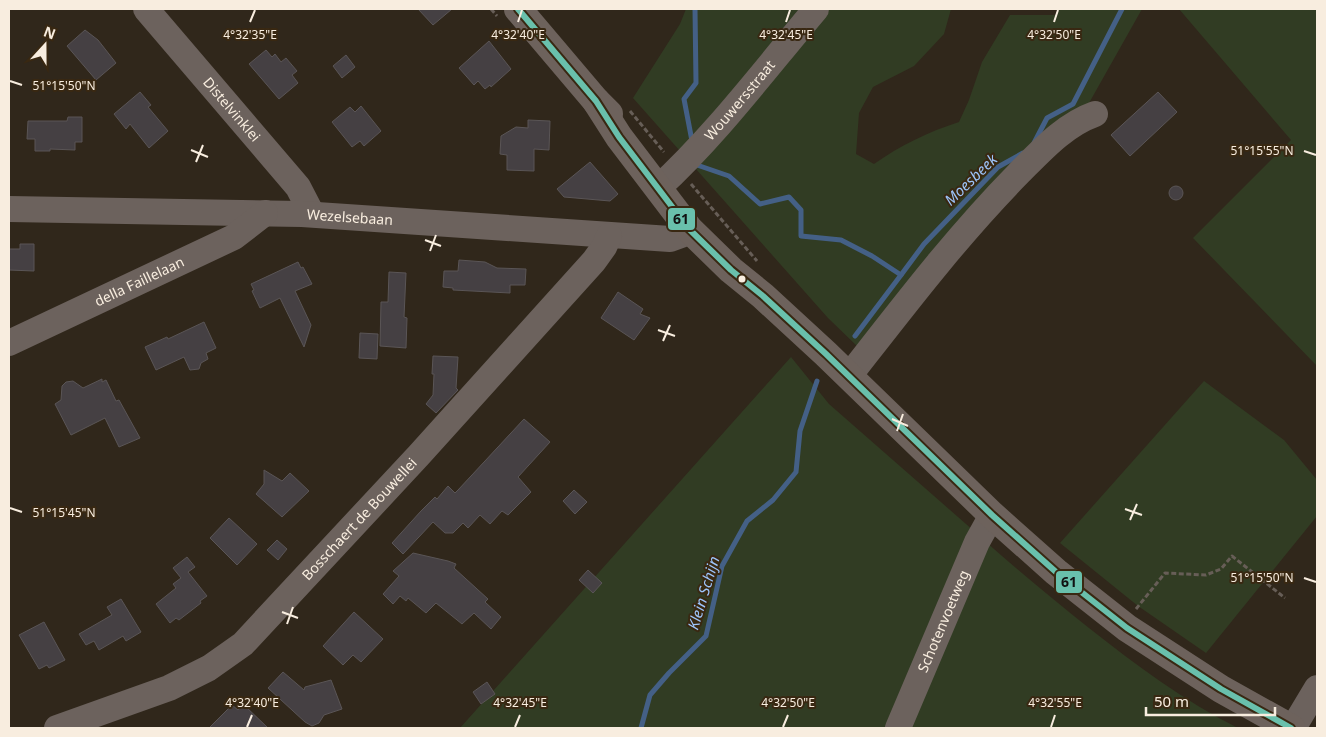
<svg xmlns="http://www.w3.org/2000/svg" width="1326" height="737" font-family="'Noto Sans',sans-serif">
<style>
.green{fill:#313c23}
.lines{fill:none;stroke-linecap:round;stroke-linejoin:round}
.stream{stroke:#446086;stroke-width:5}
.building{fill:#454043;stroke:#5a5556}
.path{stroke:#675e57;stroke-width:3;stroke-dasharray:5 2.5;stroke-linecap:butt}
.minor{stroke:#6c625d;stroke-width:26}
.major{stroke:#6d625c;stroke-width:28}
.bus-1-casing{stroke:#392812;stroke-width:10}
.bus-1{stroke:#69c0ac;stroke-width:6}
.ticks{fill:none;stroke:#f8eddf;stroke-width:2}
.bus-dot{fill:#f8eddf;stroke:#392812;stroke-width:2}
.labels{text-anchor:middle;stroke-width:4;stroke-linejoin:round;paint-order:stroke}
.street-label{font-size:14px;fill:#f8eddf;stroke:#392812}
.water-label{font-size:15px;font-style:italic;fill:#9dc4fa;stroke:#392812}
.ticks-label{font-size:12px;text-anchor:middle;fill:#f8eddf;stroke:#392812;stroke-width:4;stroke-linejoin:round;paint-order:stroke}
.line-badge{stroke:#392812;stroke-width:2}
.pale-badge-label{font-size:14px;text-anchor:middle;font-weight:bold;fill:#111}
</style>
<rect width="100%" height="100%" fill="#30271b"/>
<g class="green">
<path d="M686 9H951L944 34 914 66 873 87 859 113 856 154 874 164C901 145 928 132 959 122L969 100 982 62 1010 15H1055L1060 9H1142L1080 119 857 346 828 318 633 98 680 24Z"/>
<path d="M1179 9H1317V366L1193 238 1291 140Z"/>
<path d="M791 357 829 404 974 531 891 728H460Z"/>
<path d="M1204 381 1284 440 1317 480V516L1206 653 1138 606 1060 543Z"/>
<path d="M986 542C1020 572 1054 600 1089 628 1136 665 1184 701 1238 728H905Z"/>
</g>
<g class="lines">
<g class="stream">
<path d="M692 141 684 99 696 83 695 9"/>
<path d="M1034 143 1047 118 1073 104 1122 9"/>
<path d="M696 162 697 165 729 176 760 204 789 197 801 210V236L841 240 872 256 901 275 855 336"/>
<path d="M901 275 924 244 998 167 1023 153"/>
<path d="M641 728 650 695 669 673 706 636 722 566 747 521 773 500 796 472 800 431 817 381"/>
</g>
</g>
<g class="building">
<path d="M418 9H452L433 25Z"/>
<path d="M85 30 98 40 116 63 96 80 67 46Z"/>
<path d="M489 41 511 69 491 87 490 85 485 89 478 81 474 85 459 68Z"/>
<path d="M266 50 272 57 275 54 281 62 286 58 297 71 292 75 298 83 279 99 249 64Z"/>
<path d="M346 55 355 67 342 78 333 66Z"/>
<path d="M140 92 151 105 148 107 168 131 149 148 130 124 126 129 114 114Z"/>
<path d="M1158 92 1177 112 1130 156 1111 135Z"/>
<path d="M361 106 381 131 364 146 360 141 352 147 332 122 350 107 355 112Z"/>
<path d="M68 117H82V142H75V150L50 149V151H35V139H27L28 121H67Z"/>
<path d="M528 120 550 121 549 150 534 149V171L507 170V155L500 154 501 136 516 127 528 128Z"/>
<path d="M590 162 618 194 610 201 564 197 557 189Z"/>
<circle cx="1176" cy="193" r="7"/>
<path d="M20 244H34V271L9 270V249H20Z"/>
<path d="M459 260 485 262 497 268 526 269 525 285H510V293L453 290V288L443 287 444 271H458Z"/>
<path d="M298 262 301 268 303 267 312 284 295 291 311 325 304 347 280 298 260 308 252 291 254 290 251 284Z"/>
<path d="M389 272 406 273 404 317 407 318 406 348 380 346 381 302H388Z"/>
<path d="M618 292 643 309 640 314 650 318 634 340 601 318Z"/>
<path d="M204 322 216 348 206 353 208 359 201 363 199 369 190 370 184 357 156 370 145 347 167 337 168 339Z"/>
<path d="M360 333 378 334 377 359 359 358Z"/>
<path d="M433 356 458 357 456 388 458 390 436 413 426 404 433 395 434 374H432Z"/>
<path d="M102 379V382L106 380 116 401 119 400 140 438 119 447 105 418 71 435 55 404 61 400 62 386 66 382 73 381 83 388Z"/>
<path d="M524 419 550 442 518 477 531 492 508 515 502 511 490 524 480 515 468 528 463 523 453 533H445L433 522 403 554 392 543 421 511 435 497 437 499 448 486 455 493 458 490Z"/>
<path d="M264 470 282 481 290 473 309 491 282 517 256 494 264 484Z"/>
<path d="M574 490 587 502 575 514 563 501Z"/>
<path d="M229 518 257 544 237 565 210 538Z"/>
<path d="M277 540 287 549 278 560 267 550Z"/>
<path d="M413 553 448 561 456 564 454 568 488 599 485 602 501 617 491 629 474 613 462 624 436 603 426 613 408 598 406 601 400 596 393 604 383 594 399 576 393 571Z"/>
<path d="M187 557 195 567 188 572 207 596 200 601 201 603 179 620 176 618 170 623 156 604 176 588 173 584 181 578 173 568Z"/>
<path d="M588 570 602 583 593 593 579 580Z"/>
<path d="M121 599 141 632 126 641 123 636 99 650 94 641 86 645 79 634 112 615 107 607Z"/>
<path d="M354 612 383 639 361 662 353 655 343 665 323 646Z"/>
<path d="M44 622 65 660 49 668 47 665 39 669 19 635Z"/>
<path d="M283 672 304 690 305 687 331 680 342 709 324 715 319 723 312 726 305 722 268 688Z"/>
<path d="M487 682 495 694 481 704 473 692Z"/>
<path d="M243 704 268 728H209L232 705 238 710Z"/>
</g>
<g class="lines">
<g class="path">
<path d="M491 9 497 16"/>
<path d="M630 111 664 152"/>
<path d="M691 184 757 261"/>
<path d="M1136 609 1165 573 1206 575 1221 569 1232 556 1285 598"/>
</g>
<g class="minor">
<path id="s1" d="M146 9 298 187 312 214"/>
<path id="s2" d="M658 188C715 136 766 68 816 9"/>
<path id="s3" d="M9 209 302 214 670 239 681 235 689 229"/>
<path id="s4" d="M9 343 234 237 265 213"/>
<path d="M849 376C903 307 956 237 1018 174 1041 151 1064 125 1095 114"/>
<path id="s5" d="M57 728 169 688 209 668 243 644 419 455 594 261 604 247 609 236"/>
<path id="s6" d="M898 728 977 542 992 515"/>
<path d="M1293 728 1317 688"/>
</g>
<g class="major">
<path d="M518 9 596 101 609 114"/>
<path d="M596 101 619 137 689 229 731 270 763 296 826 354 992 515 1056 572 1127 628 1221 689 1291 728"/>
</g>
<g class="bus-1-casing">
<path id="bus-1" d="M518 9 596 101 619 137 689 229 731 270 763 296 826 354 992 515 1056 572 1127 628 1221 689 1291 728"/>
</g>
<use href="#bus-1" class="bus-1"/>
</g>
<path class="ticks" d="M250 22 255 10M518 22 522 10M786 22 790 10M1054 22 1058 10M10 81 22 85M191 150 208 157M1304 151 1316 155M196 162 203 145M425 240 441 246M430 251 436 235M658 330 675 336M663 341 670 325M892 419 908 426M897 431 903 414M10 508 22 512M1125 509 1142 515M1130 520 1137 504M1304 578 1316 582M282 612 298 618M287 624 293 607M247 727 252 715M515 727 520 715M783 727 788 715M1051 727 1055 715"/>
<circle class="bus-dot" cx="742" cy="279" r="4.5"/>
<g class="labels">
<g class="street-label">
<text dy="5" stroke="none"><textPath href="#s2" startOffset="120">Wouwersstraat</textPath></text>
<text dy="5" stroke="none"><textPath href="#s1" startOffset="132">Distelvinklei</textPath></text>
<text dy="5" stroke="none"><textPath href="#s3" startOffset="341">Wezelsebaan</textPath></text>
<text dy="5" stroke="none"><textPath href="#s4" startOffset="144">della Faillelaan</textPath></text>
<text dy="5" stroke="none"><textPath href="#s5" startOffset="376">Bosschaert de Bouwellei</textPath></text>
<text dy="5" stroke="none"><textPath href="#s6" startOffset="116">Schotenvoetweg</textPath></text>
</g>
<g class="water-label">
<text transform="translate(971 180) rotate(-44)" y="5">Moesbeek</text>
<text transform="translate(704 593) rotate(-73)" y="5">Klein Schijn</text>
</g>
</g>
<g class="ticks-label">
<text x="250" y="39">4°32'35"E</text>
<text x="786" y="39">4°32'45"E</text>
<text x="518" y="39">4°32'40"E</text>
<text x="1054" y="39">4°32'50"E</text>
<text x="64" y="90">51°15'50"N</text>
<text x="1262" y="155">51°15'55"N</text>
<text x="64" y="517">51°15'45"N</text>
<text x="1262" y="582">51°15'50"N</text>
<text x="252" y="707">4°32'40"E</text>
<text x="520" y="707">4°32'45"E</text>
<text x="788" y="707">4°32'50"E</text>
<text x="1055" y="707">4°32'55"E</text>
</g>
<g class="line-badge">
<rect x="667" y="207" width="29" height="24" rx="5" fill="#69c0ac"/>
<rect x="1055" y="570" width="28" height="24" rx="5" fill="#69c0ac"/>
</g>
<g class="pale-badge-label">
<text x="681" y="224">61</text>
<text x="1069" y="587">61</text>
</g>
<rect width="1326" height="737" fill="none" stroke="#f8eddf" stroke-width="20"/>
<g transform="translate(45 45) rotate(21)" stroke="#392812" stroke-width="4" paint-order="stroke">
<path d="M0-4L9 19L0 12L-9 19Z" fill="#f8eddf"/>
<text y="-8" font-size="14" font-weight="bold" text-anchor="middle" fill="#f8eddf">N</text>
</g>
<path d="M1146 707v8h129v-8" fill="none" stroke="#f8eddf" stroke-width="2.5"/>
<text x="1154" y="707" font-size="15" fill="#f8eddf" stroke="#392812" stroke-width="4" paint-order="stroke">50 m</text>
</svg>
